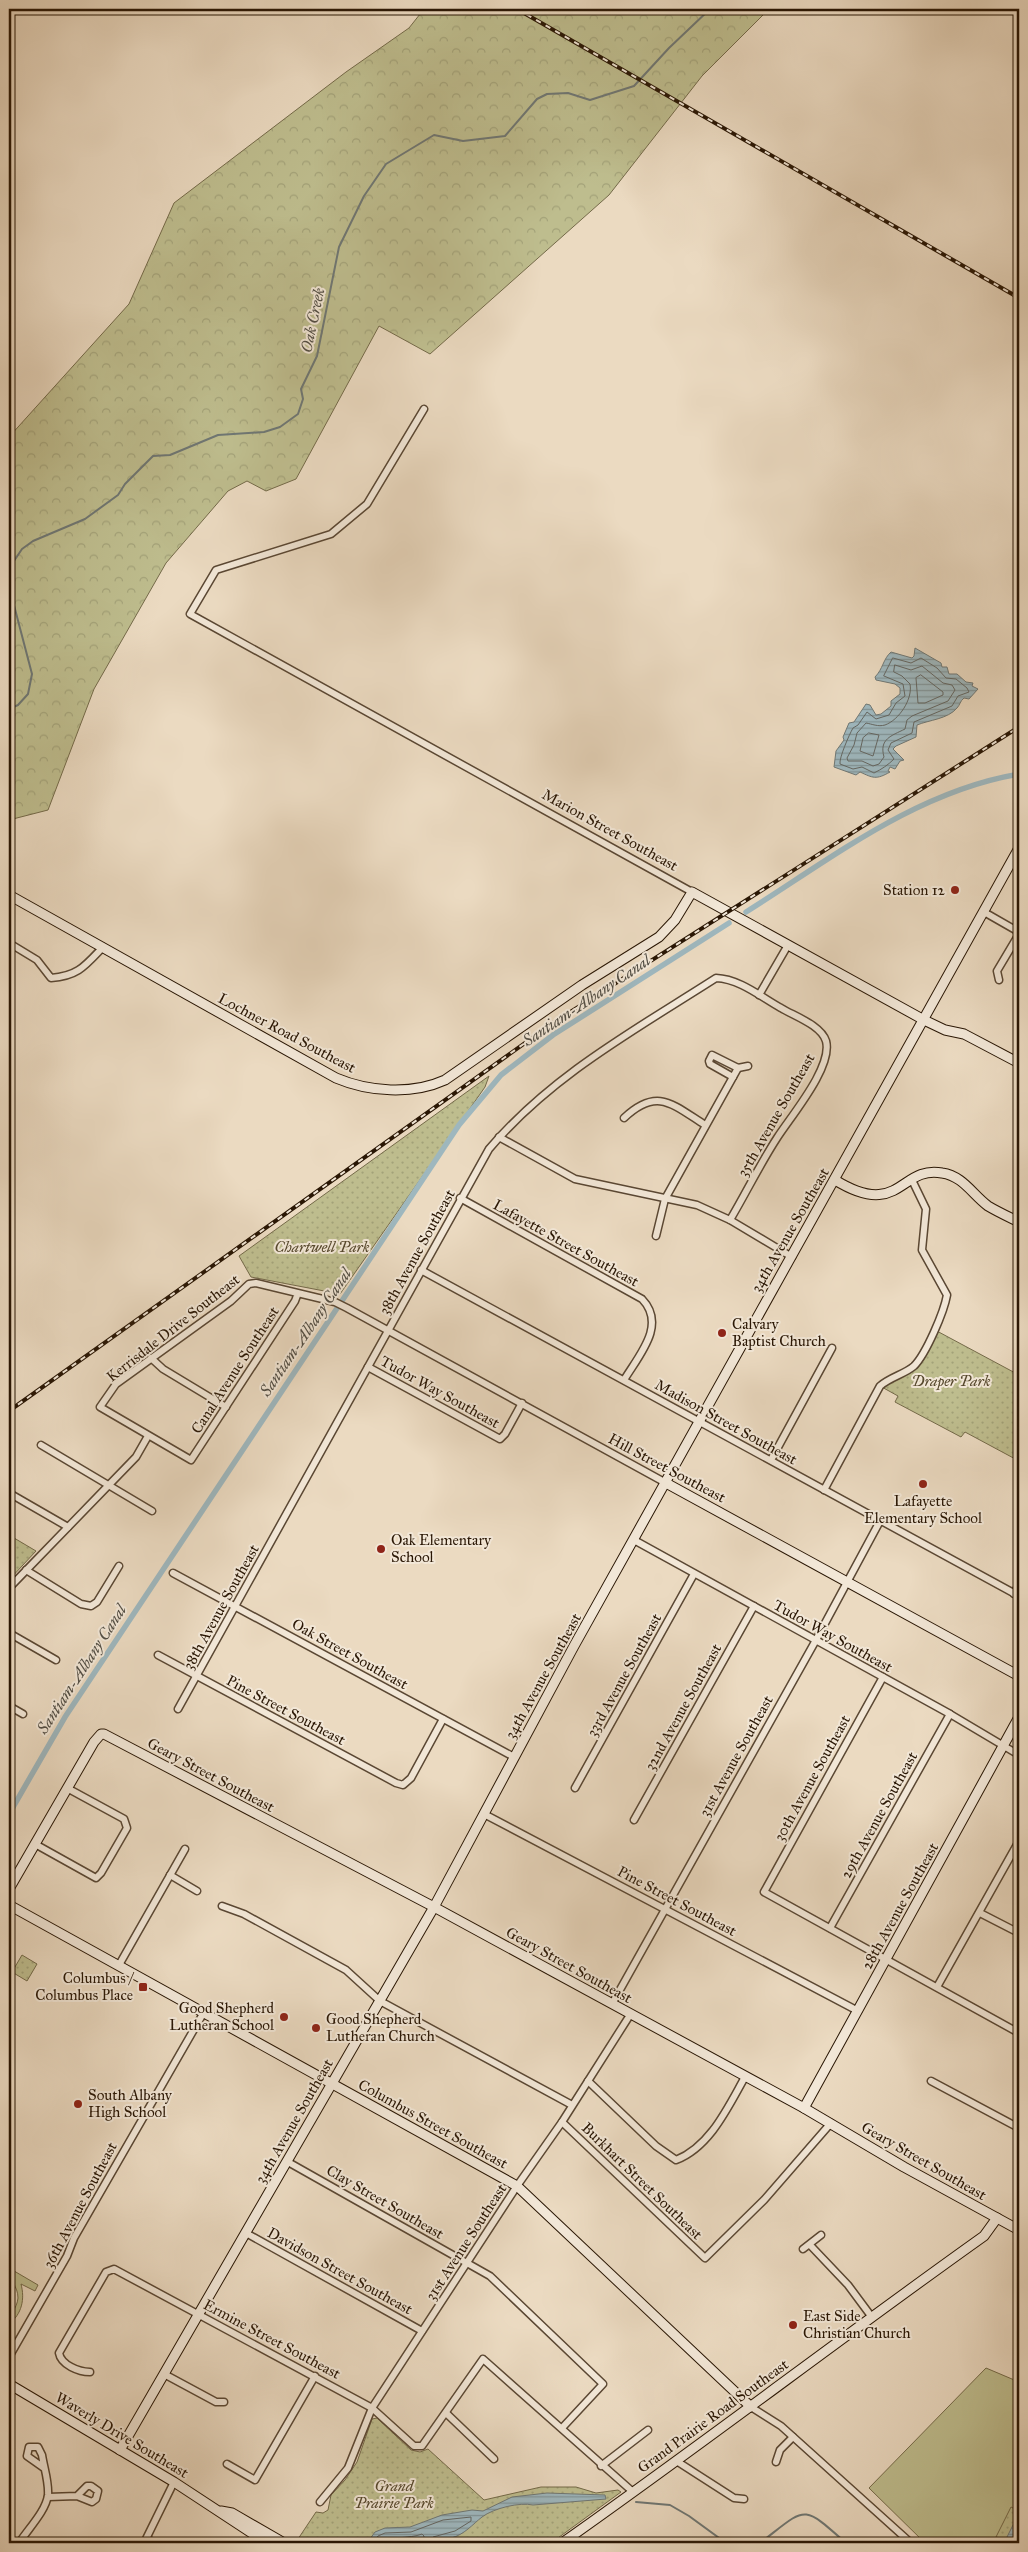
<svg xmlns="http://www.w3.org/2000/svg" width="1028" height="2552" font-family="'IM FELL Great Primer',serif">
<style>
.grass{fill:#bebd8e;stroke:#746a49}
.forest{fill:url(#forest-crowns);stroke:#746a49}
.park{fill:url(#park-dots);stroke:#746a49}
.water{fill:url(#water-rules);stroke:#6f7774}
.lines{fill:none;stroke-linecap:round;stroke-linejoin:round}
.shore{stroke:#646661;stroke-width:1}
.stream{stroke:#6f7774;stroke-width:2}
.canal{stroke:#9eb7be;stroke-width:5.5}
.street-casing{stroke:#5a4733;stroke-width:9}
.secondary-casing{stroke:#291604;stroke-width:11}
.street{stroke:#f2e7d7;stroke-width:6}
.secondary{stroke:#f2e7d7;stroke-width:9}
.rail-casing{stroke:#291604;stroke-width:4}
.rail{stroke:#f2e7d7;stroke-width:2;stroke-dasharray:5.5;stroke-linecap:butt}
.poi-dot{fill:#8f2418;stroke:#f2e7d7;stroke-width:2}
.labels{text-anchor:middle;stroke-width:4;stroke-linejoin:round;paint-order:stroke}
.street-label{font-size:15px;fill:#291604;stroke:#f2e7d7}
.poi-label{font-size:15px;fill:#291604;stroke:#f2e7d7;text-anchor:start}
.park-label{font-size:15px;font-style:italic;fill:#56482d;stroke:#f2e7d7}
.water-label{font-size:16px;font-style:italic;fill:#524e45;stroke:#f2e7d7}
</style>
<defs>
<pattern id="forest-crowns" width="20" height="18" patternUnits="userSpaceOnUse" patternTransform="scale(1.25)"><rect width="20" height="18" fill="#bebd8e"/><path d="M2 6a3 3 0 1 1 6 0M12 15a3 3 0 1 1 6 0" fill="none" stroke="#a3a279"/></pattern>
<pattern id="park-dots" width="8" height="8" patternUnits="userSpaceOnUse" patternTransform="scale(1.25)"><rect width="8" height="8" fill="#bebd8e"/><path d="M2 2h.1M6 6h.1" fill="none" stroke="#a3a279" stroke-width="1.8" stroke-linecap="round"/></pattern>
<pattern id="water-rules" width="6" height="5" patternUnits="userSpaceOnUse" patternTransform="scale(1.25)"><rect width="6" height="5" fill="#9eb7be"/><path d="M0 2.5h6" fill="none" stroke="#819498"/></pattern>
</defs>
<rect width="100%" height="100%" fill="#ebdac1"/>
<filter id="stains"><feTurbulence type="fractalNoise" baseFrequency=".004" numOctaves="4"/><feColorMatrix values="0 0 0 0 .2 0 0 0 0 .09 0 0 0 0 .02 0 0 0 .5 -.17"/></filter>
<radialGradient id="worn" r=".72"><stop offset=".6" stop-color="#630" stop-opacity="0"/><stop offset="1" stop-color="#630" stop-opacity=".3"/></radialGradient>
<g class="grass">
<path d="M9 2268 38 2285 35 2291 21 2284C25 2299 22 2314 9 2324 9 2314 17 2309 18 2298 18 2286 9 2280 9 2268Z"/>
<path d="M986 2368 1019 2382V2514L1003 2543H925L869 2488Z"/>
</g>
<path class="forest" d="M424 9H769L702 76 609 195 430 354 379 326 296 479 266 491 247 481 228 491 166 563 94 689 48 810 9 820V437L129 304 174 203 346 72 409 28Z"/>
<g class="park">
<path d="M489 1076 485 1087 340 1294 251 1277 239 1256Z"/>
<path d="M935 1330 1019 1375V1461L965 1432 961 1437 895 1402 898 1396 880 1386 914 1366Z"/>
<path d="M9 1535 36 1551 9 1580Z"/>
<path d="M22 1955 37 1964 27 1981 12 1972Z"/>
<path d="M377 2418 411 2450 420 2452 428 2449 484 2500 541 2487H576L596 2493 618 2490 621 2492 551 2543 296 2542 316 2512 323 2513 328 2510 331 2495 345 2480 357 2462 372 2419Z"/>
<path d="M1011 2507 1019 2511V2543H993Z"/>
</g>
<g class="water">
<path d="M915 648 941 663 942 667H947L949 674H957L966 682 973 683 972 686 978 689 969 699 964 698C960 701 960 705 957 708 948 719 929 720 917 725L916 737 896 746 893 749 904 760 900 761 895 769 890 767 888 771 890 772C876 780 873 778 860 772L856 775 834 767 836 751 844 740 843 737 849 723 854 722 866 704 870 705 876 715 881 714 891 706V701L900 694V688L895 684 876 680 875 677C883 669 883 659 891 652L912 658 914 656Z"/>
<path d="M547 2493 605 2495 606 2499 533 2505C520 2502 494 2508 482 2517 473 2524 464 2535 451 2538 424 2546 395 2543 367 2543L375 2532 385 2528 410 2527 442 2515 472 2510 483 2511 512 2497Z"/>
<path d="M1014 2523 1019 2526V2543H1004Z"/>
</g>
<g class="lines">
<g class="shore">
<path d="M893 658 911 663 921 658 937 668 946 678 956 679 967 688 969 692 958 696 952 706 914 722 912 733 891 743 888 750 894 759C888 765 882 769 874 773L862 767 853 769 840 764C839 758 849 735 853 728L858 725 867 712 876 719 889 715 896 703 905 696 903 684 884 676Z"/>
<path d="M895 665 911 670 922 666 943 683 952 685 955 690 948 701 912 716 907 720 905 729C891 736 879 739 884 757L879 764 873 766 862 761H848L847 758 854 745 857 733 866 723C872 724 878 727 885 725 899 720 913 699 910 684L902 676 894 672Z"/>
<path d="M921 675 943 692V695L925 703H918L916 678Z"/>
<path d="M869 733 879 735 873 756 860 751 863 738Z"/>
<path d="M373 2543 378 2536 385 2533 411 2532 443 2520 471 2517V2521L455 2531 433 2537 430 2543"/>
<path d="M381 2543C387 2536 410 2539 422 2534L424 2536 423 2543"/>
</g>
<g class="stream">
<path d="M9 709 18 705 28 694 32 674 10 590 12 564 22 549 33 541 85 519 118 495 125 484 153 456 170 455 218 435 264 432 280 427 298 414 303 399 301 389 317 356 339 247 364 196 386 164 434 135 463 141 505 136 537 99 547 94 568 93 590 100 634 86 669 48 710 9"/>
<path d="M636 2502 670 2505 689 2516 726 2543"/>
<path d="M760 2543C807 2507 801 2503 846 2543"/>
</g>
<g class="canal">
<path d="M746 912C832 858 917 791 1019 774"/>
<path d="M9 1814 65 1717 459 1125 501 1075 553 1035 729 923"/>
</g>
<g class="street-casing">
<g id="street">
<path d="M424 409 367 504 331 534 216 570 190 614 692 892"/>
<path d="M984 912 1019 932"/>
<path d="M9 943 37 960 51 978C78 976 85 966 103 947"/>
<path d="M999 980 997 971 1019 934"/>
<path d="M759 995 788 945"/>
<path d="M733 1077 710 1064 709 1061 712 1055 738 1068 748 1066"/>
<path d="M624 1118C657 1087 672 1104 705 1125"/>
<path d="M499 1137 575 1179 697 1205 730 1220 792 1257"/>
<path d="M460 1198 642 1299C667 1325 639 1355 624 1380"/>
<path d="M656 1236 665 1199 738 1068"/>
<path d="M421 1270 1019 1596"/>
<path d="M298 1293 295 1301 191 1460 100 1407 116 1384 231 1301 249 1284 256 1283 335 1302 347 1308 666 1483"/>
<path d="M151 1358 163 1369 226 1407"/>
<path d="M368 1367 500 1439 505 1434 522 1403"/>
<path d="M41 1445 152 1511"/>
<path d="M771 1460 832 1348"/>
<path d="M824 1490 880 1386C890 1377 905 1374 914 1366 926 1354 944 1312 947 1295L922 1250 926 1209 912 1180"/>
<path d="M9 1493 68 1527"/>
<path d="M634 1540 950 1714 1019 1755"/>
<path d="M26 1570 81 1604 91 1606 97 1602 119 1566"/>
<path d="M173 1573 514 1757"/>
<path d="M9 1588 136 1457 148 1436"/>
<path d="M1014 1594 1019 1584"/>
<path d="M9 1633 56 1660"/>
<path d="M158 1655 396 1783 403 1785 411 1778 443 1719"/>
<path d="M883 1677 764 1892 1019 2033"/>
<path d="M9 1706 23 1714"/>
<path d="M178 1709 489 1149C552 1075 635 1030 716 978 740 979 761 997 781 1008 794 1016 821 1025 826 1041 833 1067 791 1116 777 1138 760 1164 746 1193 730 1220"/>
<path d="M575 1788 694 1574"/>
<path d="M484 1814 858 2011"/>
<path d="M634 1820 754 1606"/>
<path d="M35 1844 96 1878 101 1873 127 1828 124 1819 67 1788"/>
<path d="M170 1875 197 1891"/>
<path d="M222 1906 244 1914 346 1970 380 2001 572 2105"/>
<path d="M980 1913 1019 1933"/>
<path d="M830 1928 950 1714"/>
<path d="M119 1965 185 1849"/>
<path d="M937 1987 1019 1841"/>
<path d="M612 2004 816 1640 880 1521"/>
<path d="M588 2081 656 2146 676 2160C710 2147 728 2107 745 2077"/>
<path d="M931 2081 1019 2128"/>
<path d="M562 2122 705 2258 764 2200 831 2123"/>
<path d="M288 2162 490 2276 603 2384 562 2428"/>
<path d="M246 2233 422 2331"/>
<path d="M810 2245 848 2285 871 2316"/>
<path d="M803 2249 821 2235"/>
<path d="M9 2357 67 2256 74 2238 204 2012"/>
<path d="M90 2372C79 2372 61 2365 59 2353L106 2272 114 2269 372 2408 414 2446H422L483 2359 633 2492"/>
<path d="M164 2374 216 2402H224"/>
<path d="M751 2407 781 2426 911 2543"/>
<path d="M446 2413 494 2459"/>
<path d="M678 2462 734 2498 744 2499"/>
<path d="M776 2462 780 2450 793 2437"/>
<path d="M227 2464 255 2480 315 2376"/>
<path d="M601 2466 648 2430"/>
<path d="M48 2497 77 2496 87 2486H91L98 2491 96 2499 92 2502 77 2496"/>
<path d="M320 2502 348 2468 372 2408 517 2186 562 2122 630 2015"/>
<path d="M148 2539 154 2543"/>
<path d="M9 2542 11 2543"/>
<path d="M19 2543C28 2529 46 2511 48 2495 49 2482 44 2468 42 2455L38 2447H29L27 2456 44 2468"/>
<path d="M144 2543 174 2482"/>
</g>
</g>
<g class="secondary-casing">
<g id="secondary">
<path d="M9 895 336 1078C369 1092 412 1095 445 1080L582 985 659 937 675 920 692 892 924 1020 945 1030 964 1034 1019 1063"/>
<path d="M835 1180C900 1220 900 1165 942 1173 963 1176 972 1194 988 1206 998 1212 1009 1217 1019 1222"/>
<path d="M666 1483 1019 1676"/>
<path d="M9 1889 94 1742 101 1734H104L434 1907 804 2108 904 2167 1019 2230"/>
<path d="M9 1905 517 2186 751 2407"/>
<path d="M804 2108 1019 1717"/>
<path d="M9 2384 174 2482 267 2543"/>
<path d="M120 2450 434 1907 574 1646 1019 848"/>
<path d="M221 2511 232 2513 284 2543"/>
<path d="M562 2543C704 2443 842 2337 984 2236L997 2218"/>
</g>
</g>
<use href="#street" class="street"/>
<use href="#secondary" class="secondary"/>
<g class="rail-casing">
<g id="rail">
<path d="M517 9 1019 298"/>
<path d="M9 1411 553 1023 1019 727"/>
</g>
</g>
<use href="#rail" class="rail"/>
</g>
<g class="poi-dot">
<circle cx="955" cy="890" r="5"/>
<circle cx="722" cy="1333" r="5"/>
<circle cx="923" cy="1484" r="5"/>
<circle cx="381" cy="1549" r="5"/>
<rect x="138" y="1982" width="10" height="10" rx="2.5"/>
<circle cx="284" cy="2017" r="5"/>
<circle cx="316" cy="2028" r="5"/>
<circle cx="78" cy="2104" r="5"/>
<circle cx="793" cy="2325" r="5"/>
</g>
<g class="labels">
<g class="street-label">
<text transform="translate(610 830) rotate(29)" y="5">Marion Street Southeast</text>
<text transform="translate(287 1033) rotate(28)" y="5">Lochner Road Southeast</text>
<text transform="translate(776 1115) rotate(-60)" y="5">35th Avenue Southeast</text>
<text transform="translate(790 1230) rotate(-60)" y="5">34th Avenue Southeast</text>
<text transform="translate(566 1243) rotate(29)" y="5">Lafayette Street Southeast</text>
<text transform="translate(417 1252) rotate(-61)" y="5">38th Avenue Southeast</text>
<text transform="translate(173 1328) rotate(-38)" y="5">Kerrisdale Drive Southeast</text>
<text transform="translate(235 1370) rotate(-57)" y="5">Canal Avenue Southeast</text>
<text transform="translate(440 1392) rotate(29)" y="5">Tudor Way Southeast</text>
<text transform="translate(726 1422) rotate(29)" y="5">Madison Street Southeast</text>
<text transform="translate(667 1468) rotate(28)" y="5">Hill Street Southeast</text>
<text transform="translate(221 1607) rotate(-61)" y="5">38th Avenue Southeast</text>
<text transform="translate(833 1636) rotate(29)" y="5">Tudor Way Southeast</text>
<text transform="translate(350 1654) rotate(29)" y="5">Oak Street Southeast</text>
<text transform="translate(624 1675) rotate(-61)" y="5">33rd Avenue Southeast</text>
<text transform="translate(543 1676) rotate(-61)" y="5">34th Avenue Southeast</text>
<text transform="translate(683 1707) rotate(-61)" y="5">32nd Avenue Southeast</text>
<text transform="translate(286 1710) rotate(28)" y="5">Pine Street Southeast</text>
<text transform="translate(736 1756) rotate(-61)" y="5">31st Avenue Southeast</text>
<text transform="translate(211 1775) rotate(28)" y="5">Geary Street Southeast</text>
<text transform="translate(812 1778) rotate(-61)" y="5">30th Avenue Southeast</text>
<text transform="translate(879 1815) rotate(-61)" y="5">29th Avenue Southeast</text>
<text transform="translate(677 1901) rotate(28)" y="5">Pine Street Southeast</text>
<text transform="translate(900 1906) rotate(-61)" y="5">28th Avenue Southeast</text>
<text transform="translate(569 1965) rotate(29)" y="5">Geary Street Southeast</text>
<text transform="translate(294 2121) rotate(-60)" y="5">34th Avenue Southeast</text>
<text transform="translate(433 2124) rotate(29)" y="5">Columbus Street Southeast</text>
<text transform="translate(924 2161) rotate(30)" y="5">Geary Street Southeast</text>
<text transform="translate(642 2181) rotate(44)" y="5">Burkhart Street Southeast</text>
<text transform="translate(385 2202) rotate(30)" y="5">Clay Street Southeast</text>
<text transform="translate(80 2205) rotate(-62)" y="5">36th Avenue Southeast</text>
<text transform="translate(466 2242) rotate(-57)" y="5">31st Avenue Southeast</text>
<text transform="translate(340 2271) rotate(29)" y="5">Davidson Street Southeast</text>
<text transform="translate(272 2339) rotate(28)" y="5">Ermine Street Southeast</text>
<text transform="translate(713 2416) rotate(-36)" y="5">Grand Prairie Road Southeast</text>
<text transform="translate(122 2435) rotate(31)" y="5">Waverly Drive Southeast</text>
</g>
<g class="poi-label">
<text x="945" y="895" text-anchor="end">Station 12</text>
<text x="732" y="1329">Calvary<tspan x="732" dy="17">Baptist Church</tspan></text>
<text x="923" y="1506" text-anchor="middle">Lafayette<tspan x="923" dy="17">Elementary School</tspan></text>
<text x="391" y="1545">Oak Elementary<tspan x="391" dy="17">School</tspan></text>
<text x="133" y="1983" text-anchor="end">Columbus /<tspan x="133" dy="17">Columbus Place</tspan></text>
<text x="274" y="2013" text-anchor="end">Good Shepherd<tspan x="274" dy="17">Lutheran School</tspan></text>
<text x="326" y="2024">Good Shepherd<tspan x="326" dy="17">Lutheran Church</tspan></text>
<text x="88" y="2100">South Albany<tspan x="88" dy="17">High School</tspan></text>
<text x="803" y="2321">East Side<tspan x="803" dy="17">Christian Church</tspan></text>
</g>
<g class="park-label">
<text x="322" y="1252">Chartwell Park</text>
<text x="951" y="1386">Draper Park</text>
<text x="394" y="2491">Grand<tspan x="394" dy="17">Prairie Park</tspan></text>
</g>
<g class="water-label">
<text transform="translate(312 320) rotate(-78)" y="6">Oak Creek</text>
<text transform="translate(586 1000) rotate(-34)" y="6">Santiam-Albany Canal</text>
<text transform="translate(305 1332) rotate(-56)" y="6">Santiam-Albany Canal</text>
<text transform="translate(81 1669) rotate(-57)" y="6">Santiam-Albany Canal</text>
</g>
</g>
<rect width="1028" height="2552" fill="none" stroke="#ebdac1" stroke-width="30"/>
<rect x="10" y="10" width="1008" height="2532" fill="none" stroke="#291604" stroke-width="2.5"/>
<rect x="15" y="15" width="998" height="2522" fill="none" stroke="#291604"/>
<rect width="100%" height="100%" filter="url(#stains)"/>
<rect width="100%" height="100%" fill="url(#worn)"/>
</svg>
